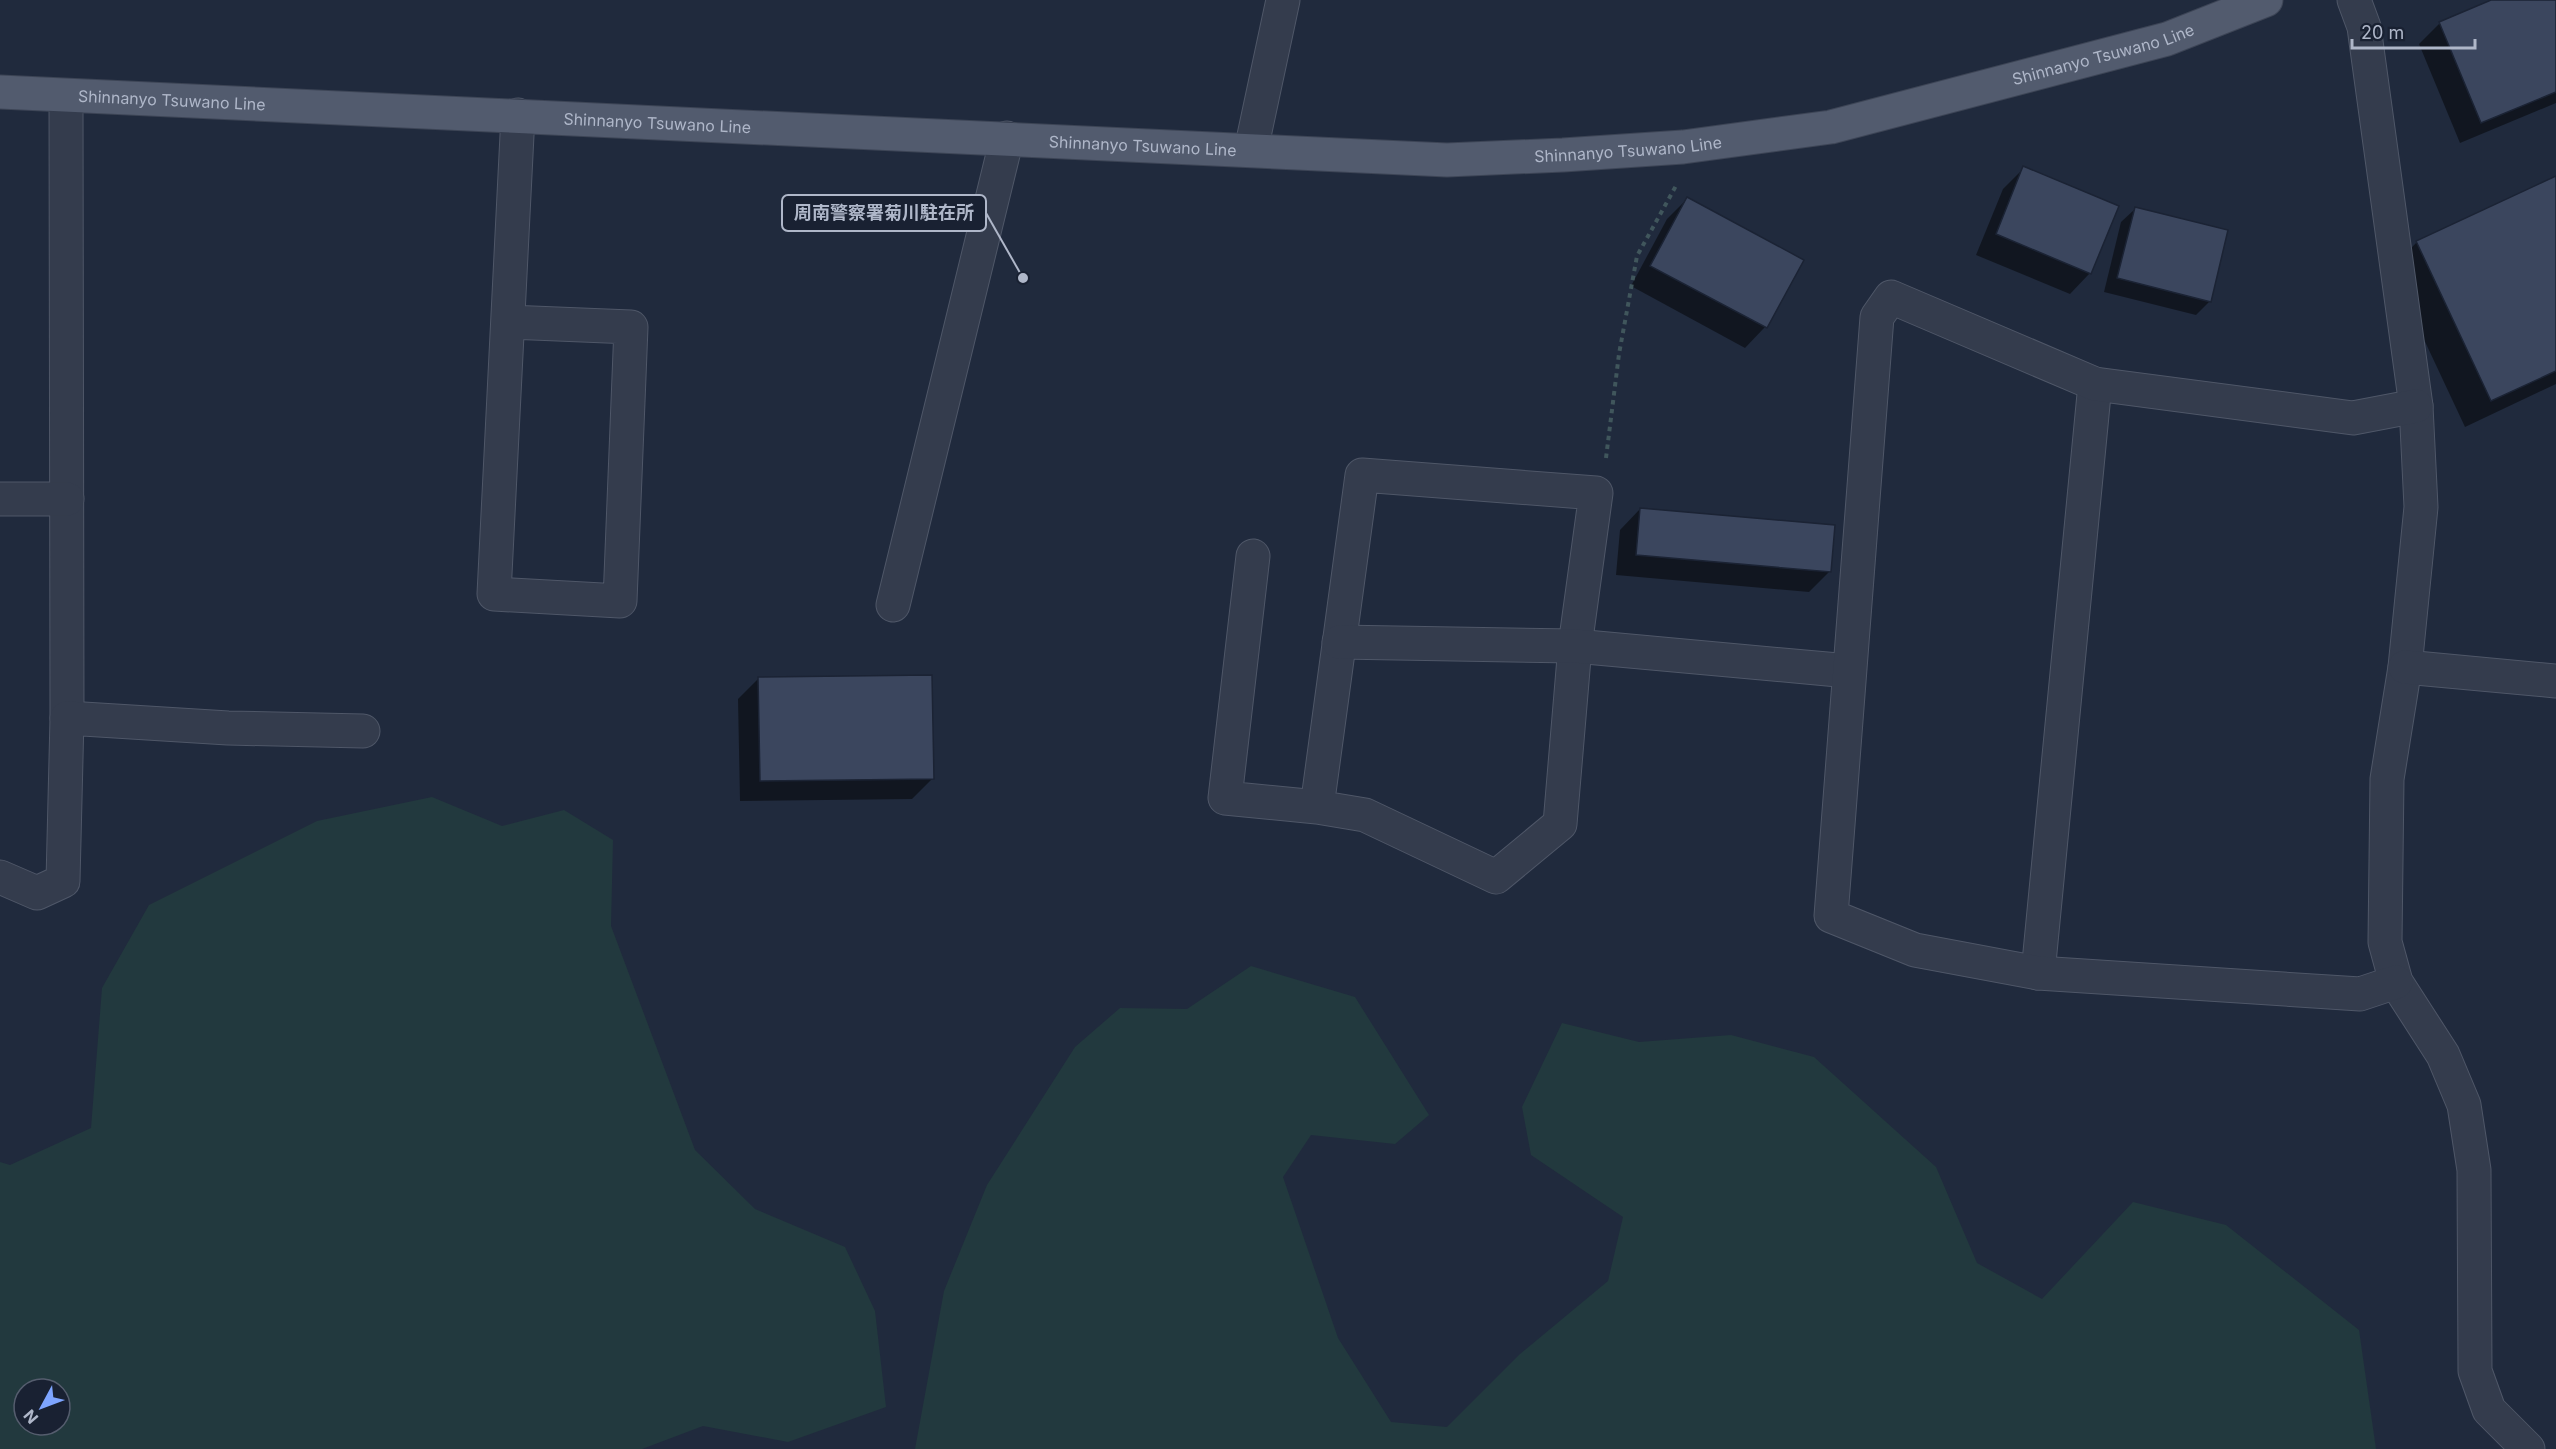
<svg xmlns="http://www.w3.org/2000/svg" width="2556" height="1449" font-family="Inter,'Noto Sans JP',sans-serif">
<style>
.green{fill:#22393e;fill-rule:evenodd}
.shadow{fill:#0007}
.building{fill:#3b465e;stroke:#1b2334;stroke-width:1.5}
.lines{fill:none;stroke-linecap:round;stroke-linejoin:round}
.minor-casing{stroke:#4f5768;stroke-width:35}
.major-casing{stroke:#3d4556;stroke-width:35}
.path{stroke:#40565c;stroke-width:4;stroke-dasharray:4.5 4.5;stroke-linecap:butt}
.minor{stroke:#343c4d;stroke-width:33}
.major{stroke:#525b6e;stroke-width:33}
.labels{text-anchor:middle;stroke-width:5;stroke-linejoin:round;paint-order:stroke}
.street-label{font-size:16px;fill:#afb7c9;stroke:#192132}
.leader{fill:none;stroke:#afb7c9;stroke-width:2}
.callout-dot{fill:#afb7c9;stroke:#192132;stroke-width:2}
.callout{fill:#192132;stroke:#afb7c9;stroke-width:2}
.callout-label{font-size:18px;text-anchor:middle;font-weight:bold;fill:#afb7c9}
</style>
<rect width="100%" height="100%" fill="#202a3d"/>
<g class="green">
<path d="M432 797 502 826 564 810 613 840 611 926 695 1150 755 1209 845 1247 875 1311 886 1407 788 1442 703 1426 642 1449H0V1162L10 1165 91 1128 102 988 149 905 317 821ZM24 1389H60V1425H24Z"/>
<path d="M1251 966 1355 997 1429 1115 1395 1144 1311 1135 1283 1177 1338 1338 1391 1422 1447 1427 1520 1354 1608 1281 1623 1217 1531 1155 1522 1107 1562 1023 1639 1042 1731 1035 1814 1057 1936 1167 1977 1263 2042 1299 2133 1202 2226 1225 2359 1330 2376 1449H915L944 1291 987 1185 1075 1047 1120 1008 1187 1009Z"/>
</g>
<g class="shadow">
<path d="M2495 0H2556V103L2460 143 2419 44 2440 23Z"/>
<path d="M2024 168 2090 273 2070 294 1976 255 2003 189Z"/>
<path d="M2556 177V384L2465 427 2391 269 2417 242Z"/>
<path d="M1687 199 1802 261 1765 327 1745 348 1631 286 1667 219Z"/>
<path d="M2135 209 2210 301 2196 315 2104 292 2121 222Z"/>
<path d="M1640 509 1830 571 1809 592 1616 575 1620 530Z"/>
<path d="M759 678 932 779 912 799 740 801 738 699Z"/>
</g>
<g class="building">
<path d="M2491 0H2556V92L2481 123 2439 22Z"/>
<path d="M2023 166 2119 206 2091 274 1996 234Z"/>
<path d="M2556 176V371L2491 401 2416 241Z"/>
<path d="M1687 197 1804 260 1767 328 1650 266Z"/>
<path d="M2135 207 2228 230 2211 302 2117 278Z"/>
<path d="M1640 508 1835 525 1831 572 1636 555Z"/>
<path d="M932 675 934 779 760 781 758 677Z"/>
</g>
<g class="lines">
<g class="minor-casing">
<g id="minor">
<path d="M2354 0 2364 27 2416 406 2421 507 2405 667 2387 779 2385 942 2396 982 2443 1055 2464 1105 2474 1170 2475 1371 2489 1410 2528 1449"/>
<path d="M66 96 67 718"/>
<path d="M1251 150 1283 0"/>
<path d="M508 322 631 327 620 601 494 594 518 115"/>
<path d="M0 499H67"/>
<path d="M1253 556 1225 798 1317 807 1362 475 1596 493 1575 646 1560 824 1496 877 1365 815 1317 807"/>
<path d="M893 605 1007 138"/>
<path d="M1339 642 1575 646 1849 671"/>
<path d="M2405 667 2556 681"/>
<path d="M0 877 37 893 63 881 67 718 228 728 363 731"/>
<path d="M2038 973 2095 384"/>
<path d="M2396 982 2360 994 2038 973 1915 950 1831 916 1877 317 1891 297 2095 384 2353 418 2416 406"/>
</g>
</g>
<g class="major-casing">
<g id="major">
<path id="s1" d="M0 92 1447 160 1563 155 1683 147 1831 127 2167 39 2266 0"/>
</g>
</g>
<path class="path" d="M1606 458 1619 354 1637 256 1677 184"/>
<use href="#minor" class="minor"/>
<use href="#major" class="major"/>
</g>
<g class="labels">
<g class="street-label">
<text dy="6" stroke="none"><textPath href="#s1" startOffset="2116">Shinnanyo Tsuwano Line</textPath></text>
<text dy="6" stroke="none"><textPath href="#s1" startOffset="172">Shinnanyo Tsuwano Line</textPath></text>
<text dy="6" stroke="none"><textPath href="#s1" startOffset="658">Shinnanyo Tsuwano Line</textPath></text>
<text dy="6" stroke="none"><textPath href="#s1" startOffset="1144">Shinnanyo Tsuwano Line</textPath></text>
<text dy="6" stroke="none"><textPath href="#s1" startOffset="1630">Shinnanyo Tsuwano Line</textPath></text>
</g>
</g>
<path class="leader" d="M1023 278L986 213"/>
<circle class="callout-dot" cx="1023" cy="278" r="6"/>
<rect class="callout" x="782" y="195" width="204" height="36" rx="6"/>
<g class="callout-label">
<text x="884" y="219">周南警察署菊川駐在所</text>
</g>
<g transform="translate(42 1407) rotate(229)"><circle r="28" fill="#192132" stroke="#555d6e" stroke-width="1.5"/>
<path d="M0-4.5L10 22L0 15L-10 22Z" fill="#7ea5ff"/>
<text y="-9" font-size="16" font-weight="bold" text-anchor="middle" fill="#afb7c9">N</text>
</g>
<path d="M2352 39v9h123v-9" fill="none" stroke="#afb7c9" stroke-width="3"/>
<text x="2361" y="39" font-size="18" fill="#afb7c9" stroke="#192132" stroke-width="4.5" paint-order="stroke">20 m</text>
</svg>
